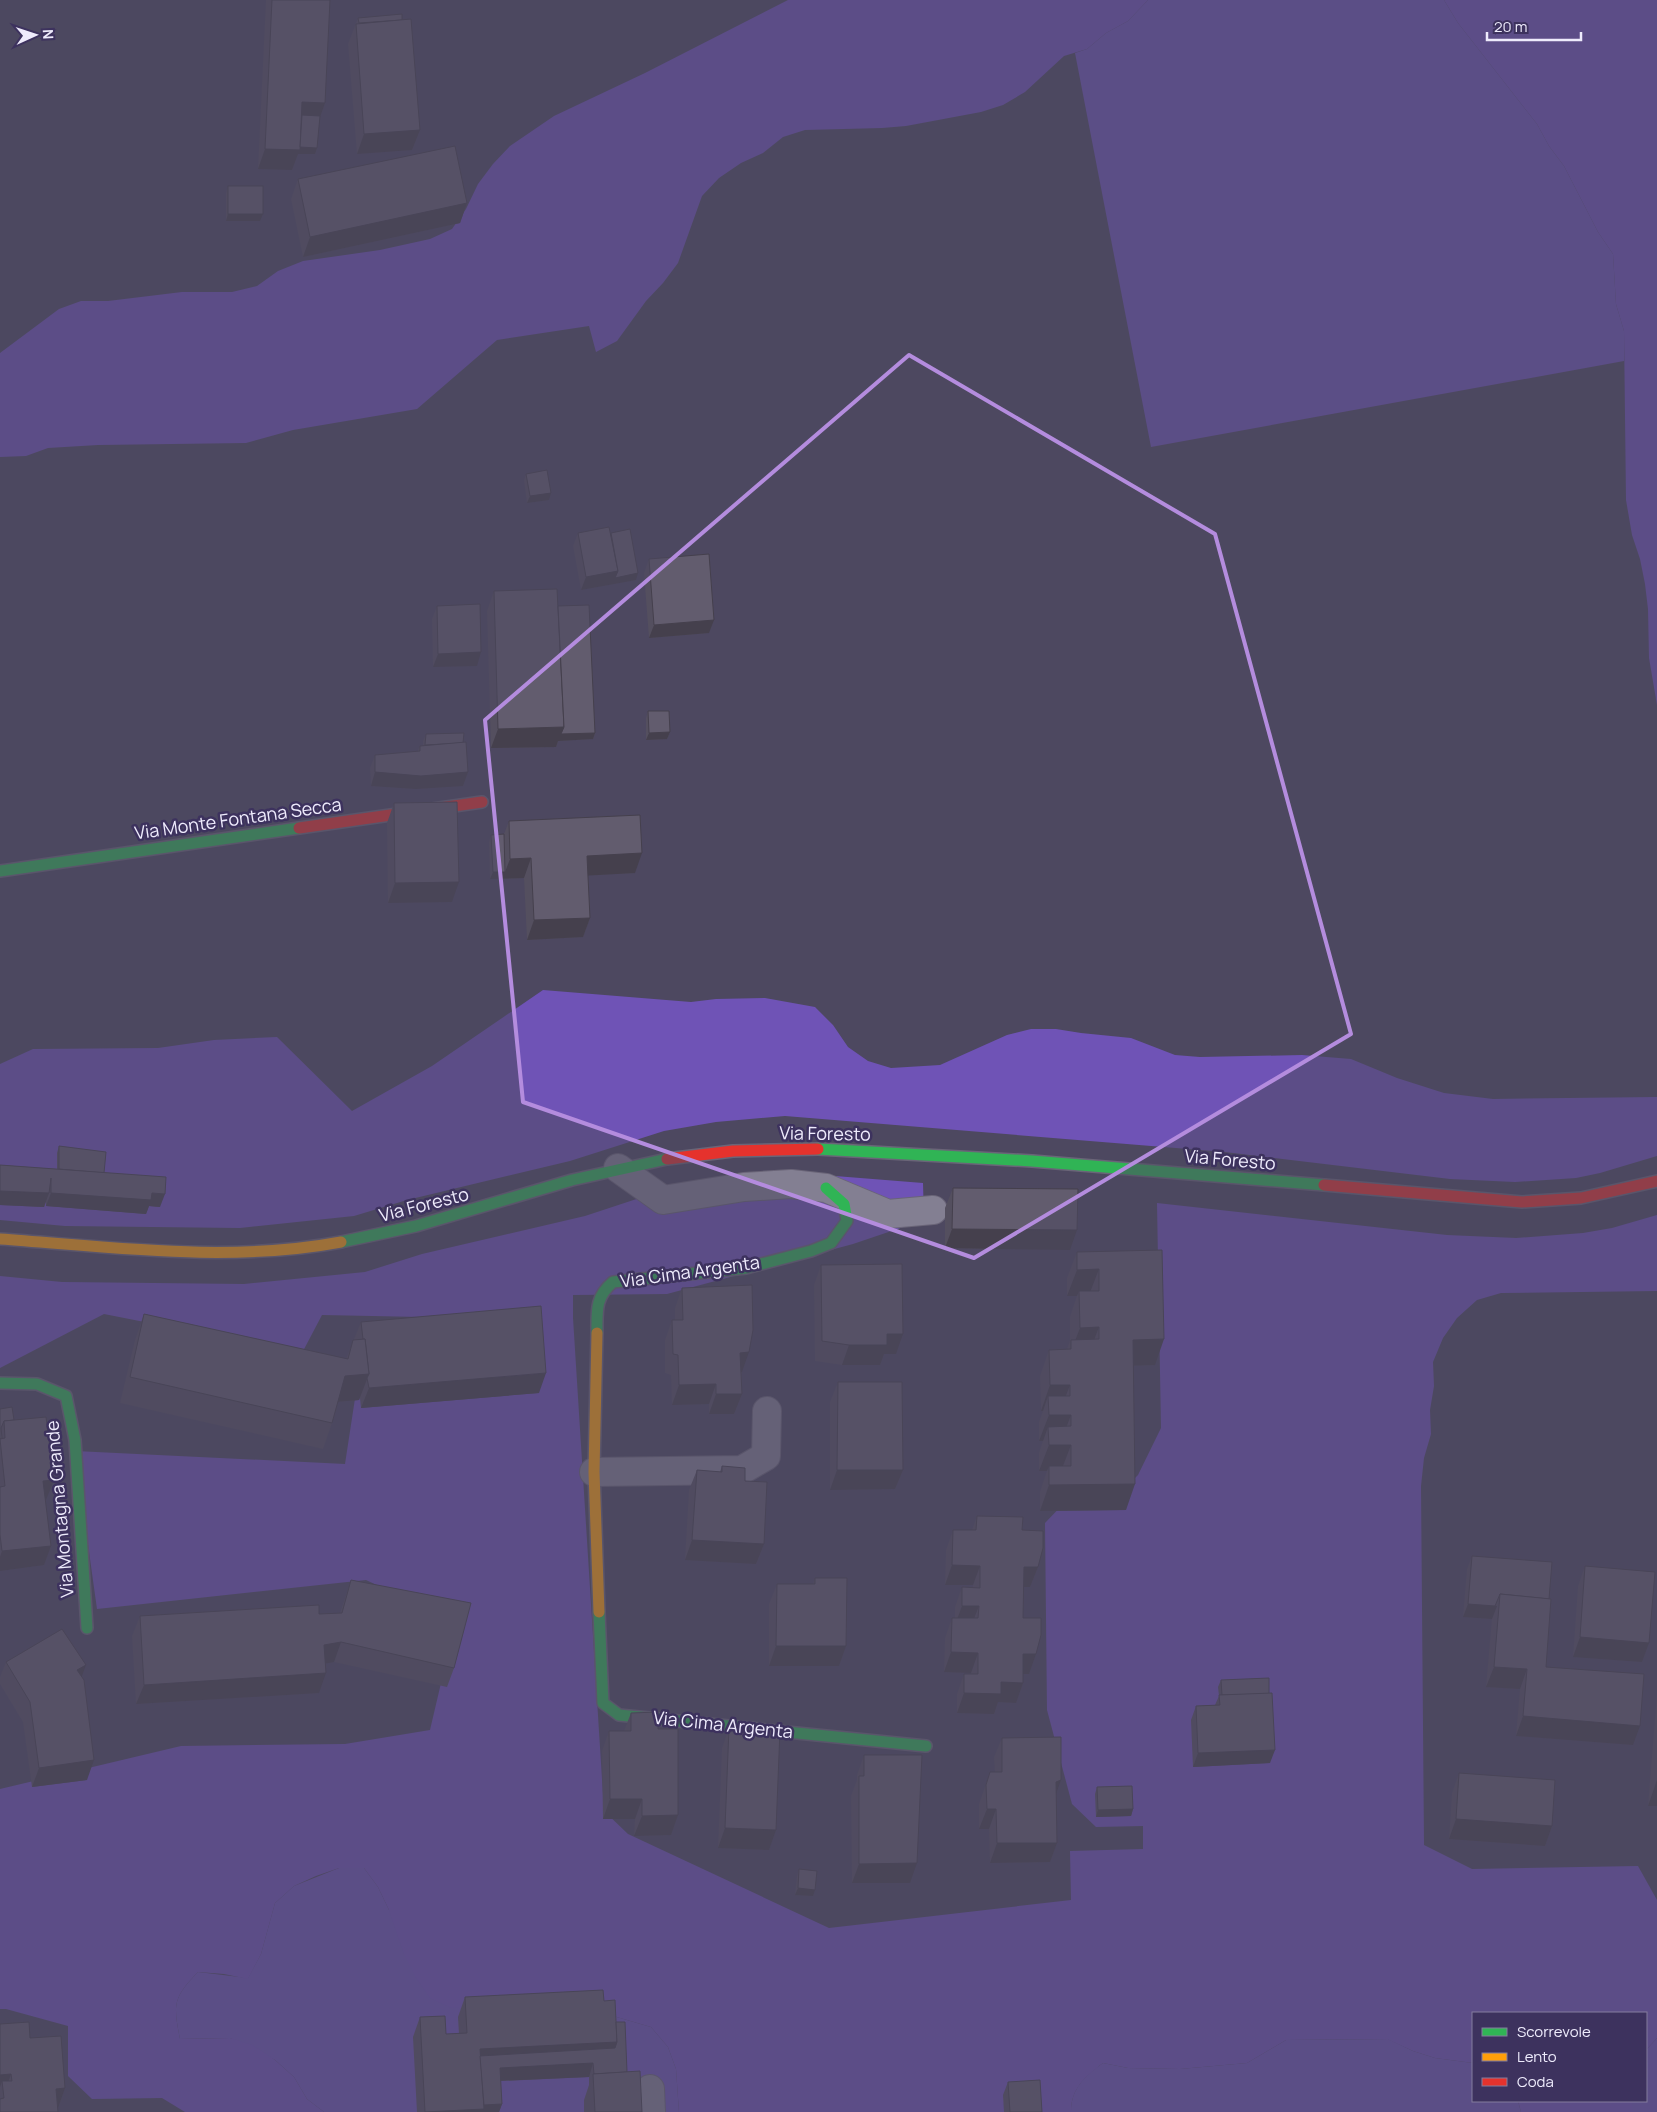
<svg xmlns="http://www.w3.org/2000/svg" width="1657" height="2112" font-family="Manrope,sans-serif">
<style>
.green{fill:#6e54b3}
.forest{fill:#6f53b6}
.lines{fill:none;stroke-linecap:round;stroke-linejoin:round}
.street-casing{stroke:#6a6578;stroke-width:30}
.fast-casing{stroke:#6a6578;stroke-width:14}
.slow-casing{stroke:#6a6578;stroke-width:14}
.jam-casing{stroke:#6a6578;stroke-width:14}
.street{stroke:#837f92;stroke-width:28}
.fast{stroke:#30b455;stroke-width:11}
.slow{stroke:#ff9f0a;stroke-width:11}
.jam{stroke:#e5322d;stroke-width:11}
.wall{fill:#544f5f}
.shaded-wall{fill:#45404d}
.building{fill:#625c6e;stroke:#45404d}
.marked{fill:none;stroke:#b48cde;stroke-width:4;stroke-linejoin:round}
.labels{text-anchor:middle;stroke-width:5;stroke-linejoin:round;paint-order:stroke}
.street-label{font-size:18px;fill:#eeebfc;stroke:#3d325e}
</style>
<rect width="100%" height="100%" fill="#4d4860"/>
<g class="green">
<path d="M1148 0H1444L1458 23 1537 124 1549 146 1564 166 1598 232 1613 254 1616 304 1624 331V361L1151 447 1075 53 1087 49 1106 33 1128 21Z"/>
<path d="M339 1868H364L378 1887 389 1910 554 2006 603 2013 651 2027 668 2047 676 2069 679 2112H324L307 2099 294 2077 275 2060 230 2038 180 2039C173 2004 173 1998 198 1972L248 1978 261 1954 275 1903 294 1886Z"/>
<path d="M1657 2038V2112H1632V2101H1646V2050Z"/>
<path d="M1388 2039 1413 2051 1435 2058 1473 2063V2101H1518L1521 2112H1071C1071 2088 1085 2076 1103 2063L1128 2068 1180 2069 1247 2063 1286 2040Z"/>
</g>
<g class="forest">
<path d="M788 0H1148L1128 21 1106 33 1087 49 1064 56 1025 92 1003 105 981 112 906 126 882 128 805 130 783 137 763 153 741 163 719 178 702 196 678 263 663 283 646 301 617 341 596 352 589 326 497 340 417 409 293 430 246 443 98 445 48 448 26 456 0 457V353L59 309 81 301H108L182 292H232L257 286 278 271 303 261 380 250 430 239 452 229 466 209 478 184 493 164 510 146 554 116 645 73Z"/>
<path d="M1444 0H1657V705L1649 658 1648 609 1645 584 1640 559 1632 535 1626 500 1624 331 1616 304 1613 254 1598 232 1564 166 1549 146 1537 124 1458 23Z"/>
<path d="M543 990 691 1002 716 999 765 998 815 1007 833 1025 848 1047 868 1061 891 1068 940 1065 1007 1035 1031 1029H1056L1081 1033 1131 1038 1175 1055 1200 1057 1302 1055 1351 1059 1397 1078 1444 1093 1493 1099 1657 1097V1156L1600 1173 1576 1178 1515 1182 1450 1179 1225 1152 785 1116 716 1122 664 1131 570 1161 407 1200 354 1216 240 1228 65 1226 0 1220V1064L33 1049 158 1048 214 1040 277 1037 352 1111 432 1066Z"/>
<path d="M785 1172 923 1183 924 1220 853 1244 667 1294 573 1295V1318L604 1811 628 1834 829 1928 1071 1900 1070 1851 1143 1849V1826L1096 1827 1072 1804 1047 1710 1045 1523 1068 1499 1115 1498 1138 1475 1161 1428 1157 1203 1447 1235 1516 1238 1583 1233 1612 1228 1657 1215V1291L1501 1293 1477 1300 1457 1318 1443 1338 1433 1362 1434 1386 1430 1410 1431 1434 1424 1458 1421 1486 1424 1845 1472 1869 1638 1866 1657 1900V2038L1646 2050V2013H1473V2063L1435 2058 1413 2051 1387 2039 1286 2040 1247 2063 1180 2069 1128 2068 1103 2063C1085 2077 1071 2088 1071 2112H679L676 2069 668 2047 651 2027 603 2013 554 2006 452 2008 430 1998 415 1976 404 1954 389 1910 378 1887 364 1868H339L316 1876 294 1886 275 1903 261 1954 248 1979 224 1974 198 1972C173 1998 173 2004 180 2039L230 2038 252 2045 275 2060 294 2077 307 2099 324 2112H185L162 2098 92 2099 68 2076V2026L6 2009H0V1789L181 1746 345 1744 430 1730 460 1602H413L366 1580 97 1609 75 1451 345 1464 356 1392 526 1319 322 1315 302 1353 104 1314 0 1368V1276L62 1282 244 1284 365 1272 422 1254 585 1216 679 1185Z"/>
<path d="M1518 2101H1632V2112H1521Z"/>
</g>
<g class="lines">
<g class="street-casing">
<g id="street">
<path d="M618 1168 663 1200 744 1187 791 1184 826 1188 888 1214 933 1210"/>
<path d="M594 1472 742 1470 766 1456 767 1411"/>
<path d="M650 2089 651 2112"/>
</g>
</g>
<g class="fast-casing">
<g id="fast">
<path d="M0 871 299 828"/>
<path d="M818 1149 1032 1161 1324 1185"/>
<path d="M341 1242 416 1226 572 1180 667 1159"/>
<path d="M597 1333C597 1311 595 1297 613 1282L746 1268 811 1251 831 1243 847 1221 844 1204 826 1188"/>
<path d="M0 1383 37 1384 66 1396 75 1440 87 1628"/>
<path d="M599 1612 603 1703 619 1715 926 1746"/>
</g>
</g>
<g class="slow-casing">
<g id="slow">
<path d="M0 1239C112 1247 229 1263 341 1242"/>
<path d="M597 1333 594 1472 599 1612"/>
</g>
</g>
<g class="jam-casing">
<g id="jam">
<path d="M299 828 482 802"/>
<path d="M667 1159 733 1151 818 1149"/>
<path d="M1324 1185 1522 1202 1581 1198 1657 1181"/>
</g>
</g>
<use href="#street" class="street"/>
<use href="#fast" class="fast"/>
<use href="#slow" class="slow"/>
<use href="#jam" class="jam"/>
</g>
<g class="wall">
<path d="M266 0H330L325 103 320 116 317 148 315 154H298L292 170 258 169Z"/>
<path d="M358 18 402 20 420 130 412 150 357 154 348 44Z"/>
<path d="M298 179 467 203 460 223 303 257 291 199Z"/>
<path d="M228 186 260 221H226V193Z"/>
<path d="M526 474 549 500 527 503 524 480Z"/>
<path d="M578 533H611L636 580 581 590 573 546Z"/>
<path d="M649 559 709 633 649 638 644 573Z"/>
<path d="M494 591 558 606 595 733 593 739 558 741 556 747 491 748 487 611Z"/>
<path d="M437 606 477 666 433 667 432 619Z"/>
<path d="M648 711 670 732 667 739 646 740V718Z"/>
<path d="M426 734 463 743 468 772 463 786 416 789 371 786 370 768 375 755 417 752 420 746H423V741Z"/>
<path d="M394 803 452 902 388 903 387 823Z"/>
<path d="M509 821 635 873 588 875 590 918 583 937 527 940 524 878 490 879 489 842 491 835 504 834Z"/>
<path d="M59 1146 104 1173 160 1207 149 1206 146 1214 46 1206V1201L44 1207 0 1205V1165L57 1169V1153Z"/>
<path d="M953 1188 1070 1250 945 1248V1208Z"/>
<path d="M1162 1250 1155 1365 1133 1366 1126 1510 1040 1511V1492L1047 1471H1039V1453L1043 1441H1039V1422L1043 1411H1041L1040 1376 1049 1350 1067 1349 1070 1341V1317L1077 1296H1067V1278L1077 1252Z"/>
<path d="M821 1265 896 1354H884L880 1365H842L815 1361 814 1285Z"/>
<path d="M682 1288 742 1372V1394L734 1414H709V1404L672 1405 671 1375 665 1373V1340L672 1320H675V1308Z"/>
<path d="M144 1314 346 1359 361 1322 539 1393 361 1408 360 1398 359 1400 338 1402 332 1423 323 1449 120 1403 135 1340Z"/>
<path d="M838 1382 903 1470 895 1489 830 1490V1402Z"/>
<path d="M0 1409 14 1420 46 1500H45L51 1546 44 1565 0 1571Z"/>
<path d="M722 1466 764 1544 756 1564 685 1560 689 1490 697 1470 720 1472Z"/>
<path d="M977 1516 1022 1530 1038 1567 1030 1587H1023V1618L1036 1654 1029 1674H1023V1683L1016 1703 998 1702 994 1714 957 1713V1694L964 1674H971V1673L944 1672 945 1638 952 1618H955V1607L962 1587H973V1585H945L946 1550 953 1530H972Z"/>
<path d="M1472 1556 1549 1599 1546 1667 1633 1745 1516 1736 1520 1689 1486 1687 1492 1618V1619L1463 1617 1467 1569Z"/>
<path d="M1585 1566 1649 1643 1642 1662 1573 1657 1578 1586Z"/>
<path d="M815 1578 846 1646 839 1666H769V1604L777 1584H813Z"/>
<path d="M351 1580 454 1668 447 1687 334 1662 326 1663 319 1693 136 1704 132 1636 140 1616 319 1614 340 1613Z"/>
<path d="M6 1662 82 1676 87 1780 32 1787 23 1722 0 1684V1677Z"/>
<path d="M1221 1680 1270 1763 1193 1767 1191 1720 1196 1706 1215 1705 1219 1696 1218 1687Z"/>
<path d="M1657 1694V1806H1648Z"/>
<path d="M631 1713 658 1729 678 1815 671 1835 634 1836 635 1819H603L602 1751 609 1731H624Z"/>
<path d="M729 1728 776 1830 769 1850 718 1848 722 1748Z"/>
<path d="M1002 1738 1056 1794 1057 1843 1050 1862 990 1863 989 1829H979V1804L990 1772H995L994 1757Z"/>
<path d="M864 1755 910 1883H852L851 1796 857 1780V1775Z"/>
<path d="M1459 1773 1552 1826 1545 1846 1449 1839 1452 1793Z"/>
<path d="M1097 1787 1133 1809 1131 1816 1096 1817 1095 1794Z"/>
<path d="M799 1869 815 1890 813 1896 795 1895 797 1876Z"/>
<path d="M465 1997 604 2001 616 2022 627 2072 642 2112H584V2100L589 2085V2077L500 2081 502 2104 499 2112H417L413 2037 420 2017 446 2034H459L458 2017Z"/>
<path d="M0 2024 30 2038 65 2088 58 2108 0 2112Z"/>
<path d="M1008 2082 1042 2112H1004L1003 2095Z"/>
</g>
<g class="shaded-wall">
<path d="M302 102 325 103 318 123 297 122Z"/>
<path d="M420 130 412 150 357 154 364 134Z"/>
<path d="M296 147 317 148 315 154H298L292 170 258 169 265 149Z"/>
<path d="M467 203 460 223 303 257 310 237Z"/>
<path d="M228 214H263L260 221H226Z"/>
<path d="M551 493 549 500 527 503 530 496Z"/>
<path d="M618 571 638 573 636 580 581 590 586 577Z"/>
<path d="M714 620 709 633 649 638 654 625Z"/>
<path d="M481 652 477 666 433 667 438 654Z"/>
<path d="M564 727 595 733 593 739 558 741 556 747 491 748 498 729Z"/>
<path d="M670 732 667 739 646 740 649 733Z"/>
<path d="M375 772H468L463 786 416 789 371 786Z"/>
<path d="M642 853 635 873 580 876 587 856Z"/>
<path d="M531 858 524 878 490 879 493 872H505L510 859Z"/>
<path d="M459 882 452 902 388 903 395 883Z"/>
<path d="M590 918 583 937 527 940 534 920Z"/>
<path d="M0 1191 49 1193 44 1207 0 1205Z"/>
<path d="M51 1193H152L165 1194 160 1207 149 1206 146 1214 46 1206Z"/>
<path d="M952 1229 1077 1230 1070 1250 945 1248Z"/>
<path d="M1099 1269 1089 1295 1079 1291 1077 1296H1067L1077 1270Z"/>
<path d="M1099 1327 1089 1353 1070 1354 1080 1328Z"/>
<path d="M887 1334H903L896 1354H884L880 1365H842L849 1345Z"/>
<path d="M1164 1339 1155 1365 1123 1366 1133 1340Z"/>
<path d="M749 1352 742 1372 733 1373 740 1353Z"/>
<path d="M546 1373 539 1393 361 1408 369 1388Z"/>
<path d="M369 1374 359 1400 335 1402 345 1376Z"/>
<path d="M716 1384 709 1404 672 1405 679 1385Z"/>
<path d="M1050 1385H1070L1060 1411 1048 1396 1043 1411H1041Z"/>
<path d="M716 1394H742L734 1414H709Z"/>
<path d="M1049 1415H1071L1061 1441 1048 1427 1043 1441H1039Z"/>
<path d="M1049 1445H1071L1061 1471 1049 1466 1047 1471H1039Z"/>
<path d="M837 1470H903L895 1489 830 1490Z"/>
<path d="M54 1480 46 1500 36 1501 43 1481Z"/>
<path d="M1135 1484 1126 1510 1040 1511 1049 1485Z"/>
<path d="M692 1540 764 1544 756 1564 685 1560Z"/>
<path d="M51 1546 44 1565 0 1571V1557L2 1551Z"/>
<path d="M952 1565 980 1566 973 1585H945Z"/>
<path d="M1024 1567H1038L1030 1587H1016Z"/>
<path d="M1468 1604 1497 1606 1492 1619 1463 1617Z"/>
<path d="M962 1606H979L971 1626 955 1625Z"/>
<path d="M1580 1637 1649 1643 1642 1662 1573 1657Z"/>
<path d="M341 1642 334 1662 317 1665 324 1645Z"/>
<path d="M776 1646H846L839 1666H769Z"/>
<path d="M951 1652 978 1653 971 1673 944 1672Z"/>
<path d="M1023 1654H1036L1029 1674H1016Z"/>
<path d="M86 1665 79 1684 77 1670Z"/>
<path d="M1494 1667 1527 1669 1520 1689 1486 1687Z"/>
<path d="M326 1673 319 1693 136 1704 144 1685Z"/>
<path d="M1001 1682 1023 1683 1016 1703 998 1702 994 1714 957 1713 964 1693Z"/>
<path d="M1523 1716 1640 1726 1633 1745 1516 1736Z"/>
<path d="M1275 1750 1270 1763 1193 1767 1198 1753Z"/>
<path d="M94 1760 87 1780 32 1787 39 1768Z"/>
<path d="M1061 1780 1054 1800 1056 1782Z"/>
<path d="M1657 1780V1806H1648Z"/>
<path d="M610 1799H642L635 1819H603Z"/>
<path d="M987 1809H996L989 1829H979Z"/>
<path d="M1133 1809 1131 1816 1096 1817 1098 1810Z"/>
<path d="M678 1815 671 1835 634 1836 642 1816Z"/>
<path d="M1456 1819 1552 1826 1545 1846 1449 1839Z"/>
<path d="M725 1828 776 1830 769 1850 718 1848Z"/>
<path d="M997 1843H1057L1050 1862 990 1863Z"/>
<path d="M917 1863 910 1883H852L859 1864Z"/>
<path d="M798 1888 815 1890 813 1896 795 1895Z"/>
<path d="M617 2042 610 2062 478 2069 480 2049Z"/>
<path d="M593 2063 589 2077 495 2081 500 2068Z"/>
<path d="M11 2074 4 2094 2 2081 0 2087V2075Z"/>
<path d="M65 2088 58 2108 56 2089Z"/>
<path d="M502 2104 499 2112H425L481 2105Z"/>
</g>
<g class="building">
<path d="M272 0H330L325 103 302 102 300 150 265 149Z"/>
<path d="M402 14V20L359 23 358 18Z"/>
<path d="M411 19 420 130 364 134 356 24Z"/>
<path d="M302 115 320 116 317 148 300 147Z"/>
<path d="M455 146 467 203 310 237 298 179Z"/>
<rect x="228" y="186" width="35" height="28"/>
<path d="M547 470 551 493 530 496 526 474Z"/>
<path d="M609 527 618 571 586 577 578 533Z"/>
<path d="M630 529 638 573 615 578 618 571 611 533Z"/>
<path d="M709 554 714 620 654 625 649 559Z"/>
<path d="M557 589 564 727 498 729 494 591Z"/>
<path d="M480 604 481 652 438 654 437 606Z"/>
<path d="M589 605 595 733 561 734 564 727 558 606Z"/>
<path d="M648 711H669L670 732 649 733Z"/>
<path d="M464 733 463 743 425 745 426 734Z"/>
<path d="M466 742 468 772 421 776 375 772V755L420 751V746Z"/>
<path d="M457 802 459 882 395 883 394 803Z"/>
<path d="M640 815 642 853 587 856 590 918 534 920 531 858 510 859 509 821Z"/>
<path d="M504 834 505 872H493L491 835Z"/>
<path d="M59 1146 106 1152 104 1173 59 1169Z"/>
<path d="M0 1165 166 1177 165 1194 152 1193 151 1200 51 1193V1178L49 1193 0 1191Z"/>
<path d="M953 1188 1078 1189 1077 1230 952 1229Z"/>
<path d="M1162 1250 1164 1339 1133 1340 1135 1484 1049 1485V1466H1071V1445H1049L1048 1427 1071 1426V1415H1049L1048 1396H1070V1385H1050L1049 1350 1071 1349V1340L1099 1339V1327L1080 1328 1079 1291H1099V1269L1077 1270V1252Z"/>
<path d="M902 1264 903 1334H887V1345H849L822 1341 821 1265Z"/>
<path d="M752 1285 753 1330 749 1352 740 1353 742 1394H716V1384L679 1385 678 1355 673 1354 672 1320H683L682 1288Z"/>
<path d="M541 1306 546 1373 369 1388 367 1378 369 1374 365 1339H363L361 1322Z"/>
<path d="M144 1314 348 1359 353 1340 365 1339 369 1374 345 1376 332 1423 130 1377Z"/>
<path d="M838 1382H902L903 1470H837Z"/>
<path d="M12 1407 14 1420 4 1421 1 1428 2 1438 0 1439V1409Z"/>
<path d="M46 1417 54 1480 43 1481 51 1546 2 1551 0 1535V1487L5 1486 0 1439 5 1438 4 1421Z"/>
<path d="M722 1466 745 1468V1481L767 1482 764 1544 692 1540 697 1470 722 1472Z"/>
<path d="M977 1516 1023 1517 1022 1530 1043 1531V1548L1038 1567H1024L1023 1618H1041V1635L1036 1654H1023V1683L1001 1682V1694L964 1693V1674H978V1653L951 1652 952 1618H978L979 1606H962V1587L980 1588V1566L952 1565 953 1530H976Z"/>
<path d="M1472 1556 1552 1562 1549 1599 1500 1594 1495 1606 1468 1604Z"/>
<path d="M1585 1566 1655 1572 1649 1643 1580 1637Z"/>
<path d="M815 1578H847L846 1646H776L777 1584H815Z"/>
<path d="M351 1580 471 1603 454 1668 341 1642 324 1645 326 1673 144 1685 140 1616 319 1605V1614L342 1613Z"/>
<path d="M1500 1594 1551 1599 1546 1667 1644 1674 1640 1726 1523 1716 1527 1669 1494 1667Z"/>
<path d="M62 1629 86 1665 77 1670 84 1680 94 1760 39 1768 30 1702 6 1662Z"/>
<path d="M1269 1678V1694L1222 1695 1221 1680Z"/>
<path d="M1272 1693 1275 1750 1198 1753 1196 1706 1220 1705 1219 1695Z"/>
<path d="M658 1712V1729H678V1815L642 1816V1799H610L609 1731H631V1713Z"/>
<path d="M729 1728 780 1730 776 1830 725 1828Z"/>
<path d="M1061 1737V1780L1056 1782 1057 1843H997L996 1809H987L986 1785 990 1772H1002V1738Z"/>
<path d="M864 1755H922L917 1863 859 1864V1776H864Z"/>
<path d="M1459 1773 1555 1780 1552 1826 1456 1819Z"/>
<path d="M1132 1786 1133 1809 1098 1810 1097 1787Z"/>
<path d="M799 1869 817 1871 815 1890 798 1888Z"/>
<path d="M603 1990 604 2001 615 2000 617 2042 480 2049 484 2109 425 2112 420 2017 445 2016 446 2034 467 2033 465 1997Z"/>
<path d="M29 2022 30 2038 61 2036 65 2088 56 2089 58 2112H0V2099L4 2098 2 2081H12L11 2074 0 2075V2024Z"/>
<path d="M616 2022H625L627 2072 594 2074 593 2063 500 2068 502 2104 484 2105 480 2056 615 2048 617 2042Z"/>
<path d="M640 2071 642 2112H595L593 2074Z"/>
<path d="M1040 2080 1042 2112H1010L1008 2082Z"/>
</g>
<path d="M0 0H1657V2112H0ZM909 355 1215 534 1351 1034 974 1258 523 1102 485 720Z" fill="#4d4860" fill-opacity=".55" fill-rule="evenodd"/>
<path class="marked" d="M909 355 1215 534 1351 1034 974 1258 523 1102 485 720Z"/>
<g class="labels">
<g class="street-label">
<text transform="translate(238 819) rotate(-8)" y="6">Via Monte Fontana Secca</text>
<text transform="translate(825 1134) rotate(1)" y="6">Via Foresto</text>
<text transform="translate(1230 1160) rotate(5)" y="6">Via Foresto</text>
<text transform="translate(424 1205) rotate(-14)" y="6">Via Foresto</text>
<text transform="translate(690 1272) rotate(-8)" y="6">Via Cima Argenta</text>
<text transform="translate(60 1509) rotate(-95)" y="6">Via Montagna Grande</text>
<text transform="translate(723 1725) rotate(6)" y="6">Via Cima Argenta</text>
</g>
</g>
<rect x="1472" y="2012" width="175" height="90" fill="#3d325e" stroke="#847c9d"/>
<rect x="1482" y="2028" width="25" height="8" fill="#30b455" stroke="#847c9d"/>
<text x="1517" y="2037" font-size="15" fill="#eeebfc">Scorrevole</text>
<rect x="1482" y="2053" width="25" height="8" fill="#ff9f0a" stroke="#847c9d"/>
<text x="1517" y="2062" font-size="15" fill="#eeebfc">Lento</text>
<rect x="1482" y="2078" width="25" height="8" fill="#e5322d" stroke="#847c9d"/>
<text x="1517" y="2087" font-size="15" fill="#eeebfc">Coda</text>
<g transform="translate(35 35) rotate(87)" stroke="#3d325e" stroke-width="4" paint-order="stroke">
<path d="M0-4L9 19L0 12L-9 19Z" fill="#eeebfc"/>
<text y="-8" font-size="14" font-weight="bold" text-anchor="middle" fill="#eeebfc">N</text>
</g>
<path d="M1487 32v8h94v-8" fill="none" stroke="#eeebfc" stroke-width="2.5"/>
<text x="1494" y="32" font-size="15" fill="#eeebfc" stroke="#3d325e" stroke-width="4" paint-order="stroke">20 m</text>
</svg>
